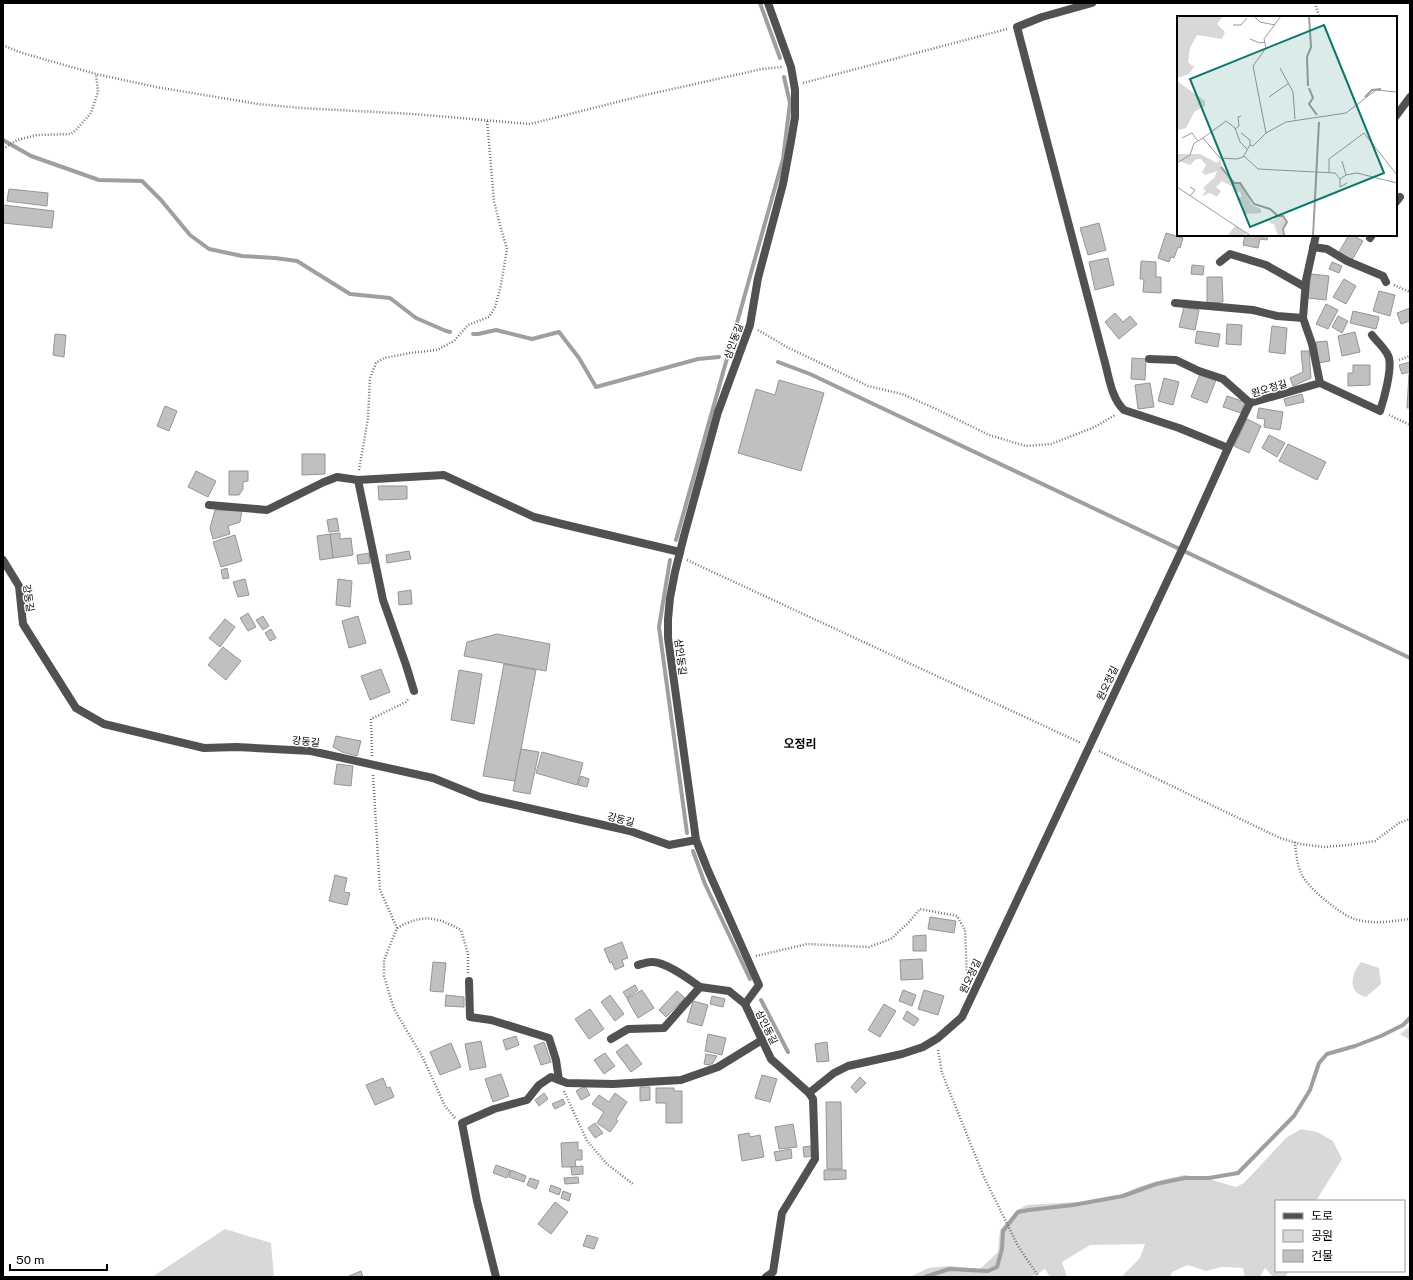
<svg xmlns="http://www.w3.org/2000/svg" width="1413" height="1280" font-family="'Public Sans','Noto Sans KR',sans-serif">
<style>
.green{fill:#d8d8d8}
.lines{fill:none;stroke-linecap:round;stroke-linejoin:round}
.stream{stroke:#9f9f9f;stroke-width:4}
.building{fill:#c0c0c0;stroke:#959595}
.path{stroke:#737373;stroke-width:2.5;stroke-dasharray:1 2;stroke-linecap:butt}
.service{stroke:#515151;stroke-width:8}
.minor{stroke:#515151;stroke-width:8}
.labels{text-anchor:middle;stroke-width:3;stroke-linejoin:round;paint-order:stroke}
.street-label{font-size:10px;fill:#000;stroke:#fff}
.quarter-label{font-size:12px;font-weight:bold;fill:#000;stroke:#fff}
.inset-river{fill:none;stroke:#9f9f9f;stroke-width:2}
.inset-road{fill:none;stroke:#999;stroke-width:1}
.view{fill:#0f766e;fill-opacity:0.15;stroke:#0f766e;stroke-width:2}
.inset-edge{fill:none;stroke:#000;stroke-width:2}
</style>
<rect width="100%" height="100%" fill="#fff"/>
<g class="green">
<path d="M1361 962 1379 968 1381 984 1366 997C1347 993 1351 974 1361 962Z"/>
<path d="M1410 1026V1040L1400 1034Z"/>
<path d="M1301 1129 1317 1132 1333 1141 1342 1159 1316 1201H1276V1271H1289L1285 1277H1273L1265 1268 1260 1277H1245L1243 1268 1222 1267 1206 1271 1188 1265 1172 1272 1170 1277H1125L1123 1275 1140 1258 1145 1244 1090 1245 1062 1262 1067 1277H1050L1045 1269 1032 1277H910L928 1268 950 1266 980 1269 998 1252 1000 1230 1017 1210 1027 1205 1110 1200 1138 1187 1165 1179 1185 1175 1212 1180 1236 1187 1244 1183 1286 1138Z"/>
<path d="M225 1229 271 1243 274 1277H152Z"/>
</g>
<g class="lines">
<g class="stream">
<path d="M760 3 780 58"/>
<path d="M3 140 31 156 99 180 142 181 161 200 190 235 209 249 242 256 275 258 297 261 350 294 390 298 416 318 446 331 450 332"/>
<path d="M473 334H478L496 330 532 339 559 332 579 358 596 387 698 359 719 357"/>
<path d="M778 362 810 374 1410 658"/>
<path d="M676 540 783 159 790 103 784 77"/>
<path d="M670 560 659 627 687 833"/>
<path d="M693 851 705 884 750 979"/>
<path d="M761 1000 788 1052"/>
<path d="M925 1277 949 1269 988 1271 997 1267 1002 1249 1003 1231 1018 1212 1029 1210 1073 1205 1123 1196 1156 1184 1185 1178H1209L1238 1173 1294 1116 1310 1090 1319 1063 1327 1054 1355 1046 1381 1036 1403 1025 1410 1018"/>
</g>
</g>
<g class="building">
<path d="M9 189 48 193 47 206 7 201Z"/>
<path d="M3 205 54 211 52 228 3 223Z"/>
<path d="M1099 223 1106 250 1088 255 1080 228Z"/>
<path d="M1166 233 1183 238 1180 248 1178 247 1174 258 1171 257 1169 262 1158 258Z"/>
<path d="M1245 235H1268L1267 240 1260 239 1258 248 1243 245Z"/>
<path d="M1349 235H1352L1363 241 1352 260 1339 252Z"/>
<path d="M1108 258 1114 285 1095 290 1089 262Z"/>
<path d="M1141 261 1156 262V277H1161V293L1143 292 1144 279H1140Z"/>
<path d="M1332 262 1342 266 1339 273 1329 269Z"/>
<path d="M1192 265 1204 266 1203 275 1191 274Z"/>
<path d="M1311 274 1329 276 1326 300 1308 298Z"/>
<path d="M1207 277H1222L1223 302 1207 303Z"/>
<path d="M1344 279 1356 286 1346 304 1333 297Z"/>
<path d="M1379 291 1395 295 1390 316 1373 311Z"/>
<path d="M1326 304 1338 310 1328 329 1316 324Z"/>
<path d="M1184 307 1199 310 1195 330 1179 327Z"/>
<path d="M1410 308V321L1401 324 1397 313Z"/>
<path d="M1353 311 1379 317 1376 329 1350 323Z"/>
<path d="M1115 313 1123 322 1130 316 1137 324 1119 339 1105 322Z"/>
<path d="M1338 316 1348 321 1342 333 1332 327Z"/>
<path d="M1227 324 1242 325 1241 345 1226 344Z"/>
<path d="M1272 326 1287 328 1285 354 1269 352Z"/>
<path d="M1197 331 1220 334 1218 347 1195 343Z"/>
<path d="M1355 332 1360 352 1342 356 1338 336Z"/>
<path d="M55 334 66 335 64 357 53 355Z"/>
<path d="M1327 341 1330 361 1319 363 1316 342Z"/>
<path d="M1301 351H1309L1311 378 1293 386 1290 378 1303 372Z"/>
<path d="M1132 358 1146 359 1145 380 1131 379Z"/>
<path d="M1410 362V372L1402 374 1399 365Z"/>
<path d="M1353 365H1370V385L1348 386V373H1353Z"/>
<path d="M1200 374 1216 380 1207 403 1191 397Z"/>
<path d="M1409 374H1410V408H1407Z"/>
<path d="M1164 378 1179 382 1173 405 1158 401Z"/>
<path d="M779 380 824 393 801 471 738 453 756 389 775 395Z"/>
<path d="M1150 383 1154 407 1138 409 1135 385Z"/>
<path d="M1302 394 1304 402 1286 406 1284 399Z"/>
<path d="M1227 396 1245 402 1241 413 1223 407Z"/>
<path d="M165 406 177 411 169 431 157 426Z"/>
<path d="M1259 408 1283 412 1280 430 1264 427 1265 419 1257 418Z"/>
<path d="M1247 419 1261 426 1249 453 1234 446Z"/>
<path d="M1269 435 1285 443 1277 457 1262 448Z"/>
<path d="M1288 444 1326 462 1317 480 1279 461Z"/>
<path d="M302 454H325V474L302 475Z"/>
<path d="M196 471 216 481 208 497 188 487Z"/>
<path d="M229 471H248V481L243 482V489L239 495H229Z"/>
<path d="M378 486H407V499L379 500Z"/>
<path d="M215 510 242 511 240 522 228 526 230 534 213 539 210 528Z"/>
<path d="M337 518 339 531 329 532 327 520Z"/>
<path d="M340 533V539L351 538 353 555 333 558 330 534Z"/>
<path d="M330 534 333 558 320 560 317 536Z"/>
<path d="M235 535 242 561 221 567 213 542Z"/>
<path d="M409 551 411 559 387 563 386 555Z"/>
<path d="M369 553 370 563 358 564 357 555Z"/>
<path d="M227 568 229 578 223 579 221 570Z"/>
<path d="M245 579 249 595 238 597 233 582Z"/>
<path d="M338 579 352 581 350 607 336 605Z"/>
<path d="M411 590 412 604 399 605 398 592Z"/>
<path d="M248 613 256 627 248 631 240 618Z"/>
<path d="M263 616 269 626 263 630 256 620Z"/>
<path d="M358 616 366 643 349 648 342 621Z"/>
<path d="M225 619 235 627 220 647 209 638Z"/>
<path d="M271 629 276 638 270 641 265 633Z"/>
<path d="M497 634 550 644 546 671 464 656 467 642Z"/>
<path d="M223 647 241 661 226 680 208 665Z"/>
<path d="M504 664 536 670 515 781 483 776Z"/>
<path d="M381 669 390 692 370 700 361 676Z"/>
<path d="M459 670 482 674 474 724 451 720Z"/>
<path d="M336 736 361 741 357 756 342 752 333 747Z"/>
<path d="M521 749 539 752 530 794 513 791Z"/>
<path d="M542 752 583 763 577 785 536 773Z"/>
<path d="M337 764 353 766 351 786 334 784Z"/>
<path d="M581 776 589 779 587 787 578 785Z"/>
<path d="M335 875 347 878 344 892 350 893 347 905 329 901Z"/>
<path d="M930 917 956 921 954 933 928 929Z"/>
<path d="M926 935V951H913V936Z"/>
<path d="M622 942 628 958 622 960 624 966 615 970 612 962 610 963 604 949Z"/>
<path d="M922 959 923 979 901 980 900 960Z"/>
<path d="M433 962 446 963 443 992 430 991Z"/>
<path d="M635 985 638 990 627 998 623 992Z"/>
<path d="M642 990 654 1008 638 1018 627 999Z"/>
<path d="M903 990 916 995 912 1006 899 1001Z"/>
<path d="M924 990 944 996 938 1015 918 1009Z"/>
<path d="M677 991 685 998 666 1017 659 1010Z"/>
<path d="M446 995 464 997V1007L445 1006Z"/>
<path d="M610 995 624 1014 615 1021 601 1002Z"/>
<path d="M712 996 725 999 723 1007 710 1004Z"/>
<path d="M693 1001 708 1005 702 1026 687 1022Z"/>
<path d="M884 1004 896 1011 880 1037 868 1030Z"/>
<path d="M590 1009 604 1029 589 1039 575 1019Z"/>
<path d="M907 1011 919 1019 914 1026 903 1019Z"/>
<path d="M708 1034 726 1038 722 1055 705 1051Z"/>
<path d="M516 1036 519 1045 506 1050 503 1040Z"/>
<path d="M481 1041 486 1067 470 1070 465 1044Z"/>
<path d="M544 1042 551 1062 541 1065 534 1046Z"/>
<path d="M827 1042 829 1061 817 1062 815 1044Z"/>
<path d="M451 1043 461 1067 440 1075 430 1052Z"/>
<path d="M627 1044 642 1064 631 1072 616 1052Z"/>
<path d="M605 1053 615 1066 604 1074 594 1060Z"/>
<path d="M706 1054 717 1056 713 1063 709 1065 704 1064Z"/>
<path d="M501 1074 509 1096 493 1102 485 1079Z"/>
<path d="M762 1075 777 1079 770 1102 755 1098Z"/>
<path d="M860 1077 866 1083 856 1093 851 1087Z"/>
<path d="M383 1078 387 1088 390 1087 394 1097 375 1105 366 1085Z"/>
<path d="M585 1086 590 1095 581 1100 576 1091Z"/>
<path d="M640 1087H650V1100L640 1101Z"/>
<path d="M656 1088H674V1091H682V1123H666V1103H656Z"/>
<path d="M544 1093 548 1099 539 1106 535 1100Z"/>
<path d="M615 1093 627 1102 616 1119 618 1121 610 1132 597 1123 604 1112 592 1104 599 1095 609 1102Z"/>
<path d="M563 1099 565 1104 555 1109 552 1104Z"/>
<path d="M826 1102H841L842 1169H827Z"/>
<path d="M595 1123 603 1133 595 1138 588 1128Z"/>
<path d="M793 1124 797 1147 779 1149 775 1127Z"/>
<path d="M749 1133 750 1137 760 1135 764 1157 742 1161 738 1135Z"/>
<path d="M578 1142V1150H582V1160H575L576 1167H562L561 1143Z"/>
<path d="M812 1146 813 1156 804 1157 803 1147Z"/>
<path d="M791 1149 792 1158 776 1161 774 1152Z"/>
<path d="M496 1165 510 1170 507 1178 493 1173Z"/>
<path d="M583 1166V1174L572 1175 571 1167Z"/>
<path d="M511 1170 526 1176 524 1182 509 1177Z"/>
<path d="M824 1170H846V1179L824 1180Z"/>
<path d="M578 1177 579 1183 565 1184 564 1178Z"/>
<path d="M530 1178 539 1181 536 1189 527 1185Z"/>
<path d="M551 1185 561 1189 559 1195 549 1191Z"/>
<path d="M563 1191 571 1194 569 1201 561 1198Z"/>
<path d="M555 1202 568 1212 551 1234 538 1224Z"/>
<path d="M587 1235 598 1238 594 1249 583 1246Z"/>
<path d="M361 1271 363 1277H349V1276Z"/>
</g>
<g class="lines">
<g class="path">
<path d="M1315 3 1319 17"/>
<path d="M3 45 19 52 96 74 156 87 258 104 301 108 413 114 530 124 641 96 762 69 782 67"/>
<path d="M803 83 1007 29"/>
<path d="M3 149 17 140 37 135 71 134 76 130 91 113 98 92 96 74"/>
<path d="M1394 285 1410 292"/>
<path d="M758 330 785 346 868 386 902 394 932 407 989 435 1026 446 1051 444 1095 427 1115 415"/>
<path d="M1399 360 1410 356"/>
<path d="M1389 415 1410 425"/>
<path d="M359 470 368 418 370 378 376 363 384 358 410 353 437 350 454 341 468 325 489 317 495 307 501 285 507 249 500 225 494 201 487 120"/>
<path d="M687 560 1081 743"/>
<path d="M1099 751 1280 838 1300 844 1324 847 1349 845 1375 841 1399 823 1410 819"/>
<path d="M372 756 371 719 406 702 409 698"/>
<path d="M373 775 380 890 397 928 384 960V976L394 1009 423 1058 445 1106 455 1118"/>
<path d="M1295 842C1296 853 1297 865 1302 875 1308 888 1341 915 1355 919 1372 925 1393 921 1410 919"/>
<path d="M397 928C423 914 435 916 461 930L468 954V973"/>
<path d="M756 956 807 944 869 947 891 939 908 923 920 909 957 916 965 930 967 976"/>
<path d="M938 1050 942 1073 984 1177 1018 1246 1039 1277"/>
<path d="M564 1091 587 1141 607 1164 633 1184"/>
</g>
<g class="service">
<path d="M1396 202 1400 197"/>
<path d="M1370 238 1372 235"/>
<path d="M1313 247 1327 249 1347 261 1383 276 1386 282"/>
<path d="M1220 262 1230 254 1266 265 1305 287"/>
<path d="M1175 303 1253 310 1277 316 1303 318"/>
<path d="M1149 359 1176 360 1199 371 1223 379 1250 403"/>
<path d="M638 965C642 964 647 962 651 962 665 961 689 979 700 987"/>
<path d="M469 981 470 1017 491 1020 549 1038 556 1060 559 1080"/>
<path d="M611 1039 628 1029 664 1028 700 987 729 991 745 1004"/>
</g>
<g class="minor">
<path d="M1092 3 1042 17 1017 27 1104 359C1109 376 1111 398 1124 410L1179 428 1228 448"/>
<path d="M1396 116 1410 97"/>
<path d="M1320 383 1380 411C1384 399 1392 370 1389 358 1387 350 1377 342 1372 335"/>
<path d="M358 480 383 600 406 665 414 691"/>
<path d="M209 505 267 510 324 482 337 477 358 480 444 475 534 517 566 525 680 552"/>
<path d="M3 560 19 586 23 624 76 708 104 724 204 748 237 747 311 751 433 778 480 797 630 831 669 845 696 840"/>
<path d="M809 1093 834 1073 848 1066 902 1054 923 1047 938 1038 962 1017 1187 539 1228 448 1250 403 1320 383 1312 344 1303 318 1306 280 1316 235"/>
<path d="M496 1277 477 1201 462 1123 494 1109 527 1100 539 1085 551 1077 567 1083 613 1084 681 1080 718 1067 762 1040"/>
<path d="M766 1277 773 1272 782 1213 815 1159 813 1099 809 1093 771 1059 745 1004 759 985 707 868 696 840 668 638V619L670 598 675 572 684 536 718 412 750 325 758 278 783 184 791 141 795 117V90L791 67 768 3"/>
</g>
</g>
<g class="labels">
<g class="street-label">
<text transform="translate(733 341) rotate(-70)" y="4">삼인동길</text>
<text transform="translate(1269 388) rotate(-17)" y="4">원오정길</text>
<text transform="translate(29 598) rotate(81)" y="4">강동길</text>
<text transform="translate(681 657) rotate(83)" y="4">삼인동길</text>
<text transform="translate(1107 683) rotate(-65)" y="4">원오정길</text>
<text transform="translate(306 741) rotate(6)" y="4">강동길</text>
<text transform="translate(621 819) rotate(14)" y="4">강동길</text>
<text transform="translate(970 976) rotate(-65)" y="4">원오정길</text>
<text transform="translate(767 1027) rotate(64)" y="4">삼인동길</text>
</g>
<g class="quarter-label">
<text x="800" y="748">오정리</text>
</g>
</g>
<g transform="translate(1177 16)">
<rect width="220" height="220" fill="#fff"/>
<path d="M0 0H46L40 8 48 16 45 23 20 19 13 32 11 46 17 51 12 58 0 62ZM0 65 28 85V90L18 95 9 112 1 114 0 125ZM0 138H23L40 147 44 143V151L56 165 64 168 75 189 84 193V197L67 198 65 187 60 184 61 181H65L63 176 56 175 58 172 45 165 39 171 44 175 40 181 33 177 25 180 29 174 26 173 29 169 38 161 40 155 28 159 25 156 29 149 24 143H19L13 149 0 144ZM98 199 105 200 110 206 105 213 106 220H101L97 208 93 207V204H97ZM58 210 69 217 66 220H50Z" fill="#d8d8d8"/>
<path class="inset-river" d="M131 70 130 41 134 31 132 0M132 72 136 82 132 88 140 99M188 81 195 74 204 73M44 151 57 167H63L77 188 93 193 101 200H106L110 206 106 213 107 220M136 220 142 106"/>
<path class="inset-road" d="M77 0 83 6 98 9M56 9H64L70 2M73 23 83 27 88 26M103 52 116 76 118 103M92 81 112 67M58 113 62 110 61 101 64 100M64 117 73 124V129M89 117 76 50 89 32 87 23 104 0M5 122 15 117 20 124M26 122 49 105 58 112 63 126 70 133M67 140 81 153 158 157 163 163 169 159 180 157 220 167M165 145 169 159M0 147 13 139 17 127 26 122 43 142 60 143 66 141 73 129 76 130 89 117 109 106 169 97 199 74 220 76M152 157V143L187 117 220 159M163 163V171L170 167M0 171 74 220M13 171 18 174 13 180"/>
<path class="view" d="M147 9 207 157 73 211 13 63Z"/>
<rect width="220" height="220" class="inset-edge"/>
</g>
<rect width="1413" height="1280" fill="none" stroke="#000000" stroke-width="8"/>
<rect x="1275" y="1200" width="130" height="72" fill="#ffffff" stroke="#999999"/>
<rect x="1283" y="1213" width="20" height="6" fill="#515151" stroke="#999999"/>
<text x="1311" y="1220" font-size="12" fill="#000000">도로</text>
<rect x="1283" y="1230" width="20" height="12" fill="#d8d8d8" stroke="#999999"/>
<text x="1311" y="1240" font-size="12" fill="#000000">공원</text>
<rect x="1283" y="1250" width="20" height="12" fill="#c0c0c0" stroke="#999999"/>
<text x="1311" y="1260" font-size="12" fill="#000000">건물</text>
<path d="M10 1264v6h97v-6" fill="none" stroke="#000000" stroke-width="2"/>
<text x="16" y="1264" font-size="12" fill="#000000" stroke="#ffffff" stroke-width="3" paint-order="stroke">50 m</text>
</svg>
